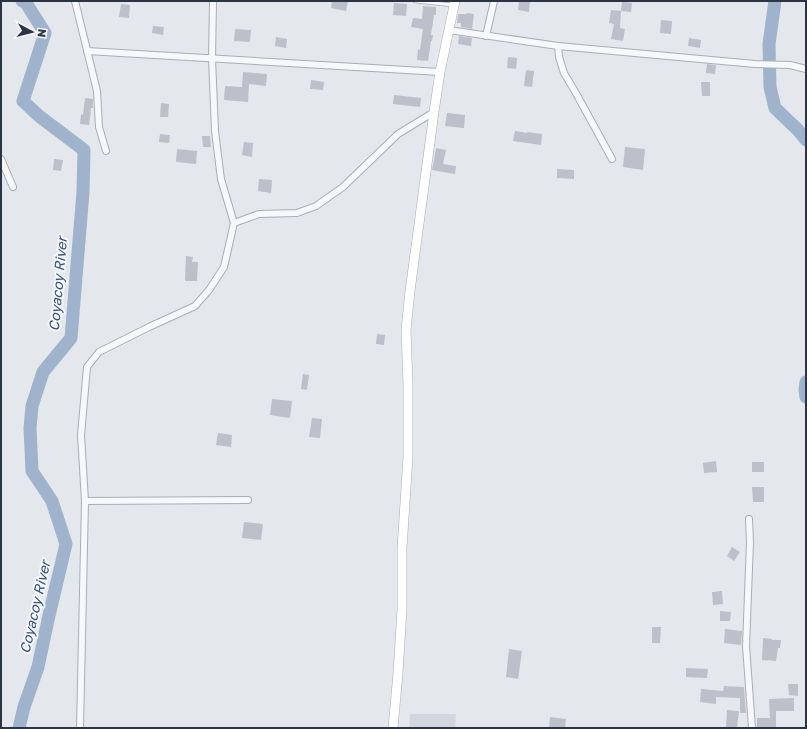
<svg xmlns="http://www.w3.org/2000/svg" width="807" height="729" font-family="'Golos Text',sans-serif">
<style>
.built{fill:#d2d6de}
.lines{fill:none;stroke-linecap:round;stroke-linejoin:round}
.river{stroke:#9fb4cc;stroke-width:13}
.building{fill:#bbc0ca}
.lane-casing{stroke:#a9aeb7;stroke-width:4.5}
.street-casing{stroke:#a9aeb7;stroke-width:8}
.secondary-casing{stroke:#a9aeb7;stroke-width:10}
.lane{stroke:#f7f8fa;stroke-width:3}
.street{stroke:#f7f8fa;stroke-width:6}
.secondary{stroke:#fff;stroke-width:9}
.labels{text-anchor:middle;stroke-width:4;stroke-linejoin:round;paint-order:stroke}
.water-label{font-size:14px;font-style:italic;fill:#34527a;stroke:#f4f6f9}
</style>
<rect width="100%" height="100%" fill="#e4e7ec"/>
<path class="built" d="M410 714H456L455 728H409Z"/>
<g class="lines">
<g class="river">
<path d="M775 1 769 44 770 87 775 108 798 130 806 140"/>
<path d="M806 382 805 390 806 397"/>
<path d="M19 728 24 707 38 667 48 620 66 544 52 501 32 471 30 428 32 406 43 372 71 338 83 192 84 150 39 116 23 101 45 33 26 3 22 1"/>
</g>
</g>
<g class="building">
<path d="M332 1H348L346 11 331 8Z"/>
<path d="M519 1H530L529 12 518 10Z"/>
<path d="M622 2 632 3 631 12 621 11Z"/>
<path d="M394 3 407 4 406 16 393 15Z"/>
<path d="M121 4 130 5 129 18 119 17Z"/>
<path d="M423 6 436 7V15H434L431 35H433L432 41H431L428 61 417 60 418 49 420 50 423 29 411 27 413 18 422 19Z"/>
<path d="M611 10 621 11 620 28 625 29 623 41 611 39 614 24 609 23Z"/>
<path d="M467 13 474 14 472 29 461 27V23H457L458 14H466Z"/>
<path d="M661 20 672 21 671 34 660 33Z"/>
<path d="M153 26 164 27 163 35 152 33Z"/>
<path d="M235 29 251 30 250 42 234 41Z"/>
<path d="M459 36 472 38 471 46 458 44Z"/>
<path d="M276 37 287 39 286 48 275 46Z"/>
<path d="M689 38 701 40 700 48 688 46Z"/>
<path d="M508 57 517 58 516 69 507 68Z"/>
<path d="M707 64 716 65 715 74 706 73Z"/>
<path d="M526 70 534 71 532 87 524 86Z"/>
<path d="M243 72 267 74 266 86 249 84 248 102 224 100 225 86 242 87Z"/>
<path d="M311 80 324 82 323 90 310 89Z"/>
<path d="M701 82H710V96H702Z"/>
<path d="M394 95 421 98 420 107 393 104Z"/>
<path d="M85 98 93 99V108H91L89 125 80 124 81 114 83 115Z"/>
<path d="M161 103 169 104 168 117H160Z"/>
<path d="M447 113 465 115 464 128 445 126Z"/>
<path d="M515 131 527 133V132L542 134 541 145 513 141Z"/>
<path d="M160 134 170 135 169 143 159 142Z"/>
<path d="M202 136H210L211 147H203Z"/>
<path d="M244 142 253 143 252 157 242 155Z"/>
<path d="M625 147 645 149 643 170 623 167Z"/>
<path d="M436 148 446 150 443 164 456 166 455 174 432 170Z"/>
<path d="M177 149 197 151 196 164 176 162Z"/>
<path d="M54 159 63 160 61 171 53 170Z"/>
<path d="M557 169 574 170V179L557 178Z"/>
<path d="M259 179 272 180 271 193 258 191Z"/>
<path d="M186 256 193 257 192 262H198L197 281H185Z"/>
<path d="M377 334 385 335 384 345 376 344Z"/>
<path d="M303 374 309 375 307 390 301 389Z"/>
<path d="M272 399 292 401 290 418 270 415Z"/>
<path d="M312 418 322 419 320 438 309 437Z"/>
<path d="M218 433 232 435 231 447 216 445Z"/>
<path d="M716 461 717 472 704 473 703 463Z"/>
<rect x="752" y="462" width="12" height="10"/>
<path d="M752 487H764V502H753Z"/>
<path d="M244 522 263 524 261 540 242 538Z"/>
<path d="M732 547 740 552 734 561 727 556Z"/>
<path d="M722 591 723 604 713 605 712 592Z"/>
<path d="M720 611 731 612 730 621H720Z"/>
<path d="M652 627H661L660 643H652Z"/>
<path d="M725 629 742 631 741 645 724 643Z"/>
<path d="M763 638 772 639V640H781L780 648H778L776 661 762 660Z"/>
<path d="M509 649 522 651 518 679 506 677Z"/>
<path d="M686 668 708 669 707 678 686 677Z"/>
<path d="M788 684H798V696L789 695Z"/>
<path d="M724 686 744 687 746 713H740V698L716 697V704L700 702 701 689 723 691Z"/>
<path d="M794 698V711H776V727H757V718H770L769 699Z"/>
<path d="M727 710 739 711 737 728H726Z"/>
<path d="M550 717 566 719 565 728H549Z"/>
</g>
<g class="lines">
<g class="lane-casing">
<path id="lane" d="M415 1 453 5"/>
</g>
<g class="street-casing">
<g id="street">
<path d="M75 1 97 91 99 127 106 151"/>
<path d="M449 30 558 46 755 64 790 65 806 69"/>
<path d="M486 36 494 1"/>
<path d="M558 46 559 57 564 73 577 95 612 159"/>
<path d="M87 51 440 72"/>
<path d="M1 159 13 187"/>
<path d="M234 223 259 214 297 213 316 206 343 187 398 134 434 112"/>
<path d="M85 501 248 500"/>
<path d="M749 519 750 542 746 646 752 728"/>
<path d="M80 728 85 501 81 435 87 367 99 352 149 327 195 306 209 290 224 267 234 223 221 179 215 131 212 58 213 1"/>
</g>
</g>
<g class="secondary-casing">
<path id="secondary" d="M393 728 398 673 402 609V548L408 457V384L406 330 410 291 434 112 440 72 455 1"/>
</g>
<use href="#lane" class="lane"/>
<use href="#street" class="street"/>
<use href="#secondary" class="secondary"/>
</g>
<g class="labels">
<g class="water-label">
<text transform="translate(58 284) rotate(-85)" y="5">Coyacoy River</text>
<text transform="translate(35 607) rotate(-77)" y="5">Coyacoy River</text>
</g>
</g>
<rect width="807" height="729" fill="none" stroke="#2b3445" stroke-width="4"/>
<g transform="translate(32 32) rotate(97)" stroke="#f4f6f9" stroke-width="3" paint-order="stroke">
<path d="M0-3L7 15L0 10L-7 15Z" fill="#2b3445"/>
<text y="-6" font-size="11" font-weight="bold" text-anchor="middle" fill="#2b3445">N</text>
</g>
</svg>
